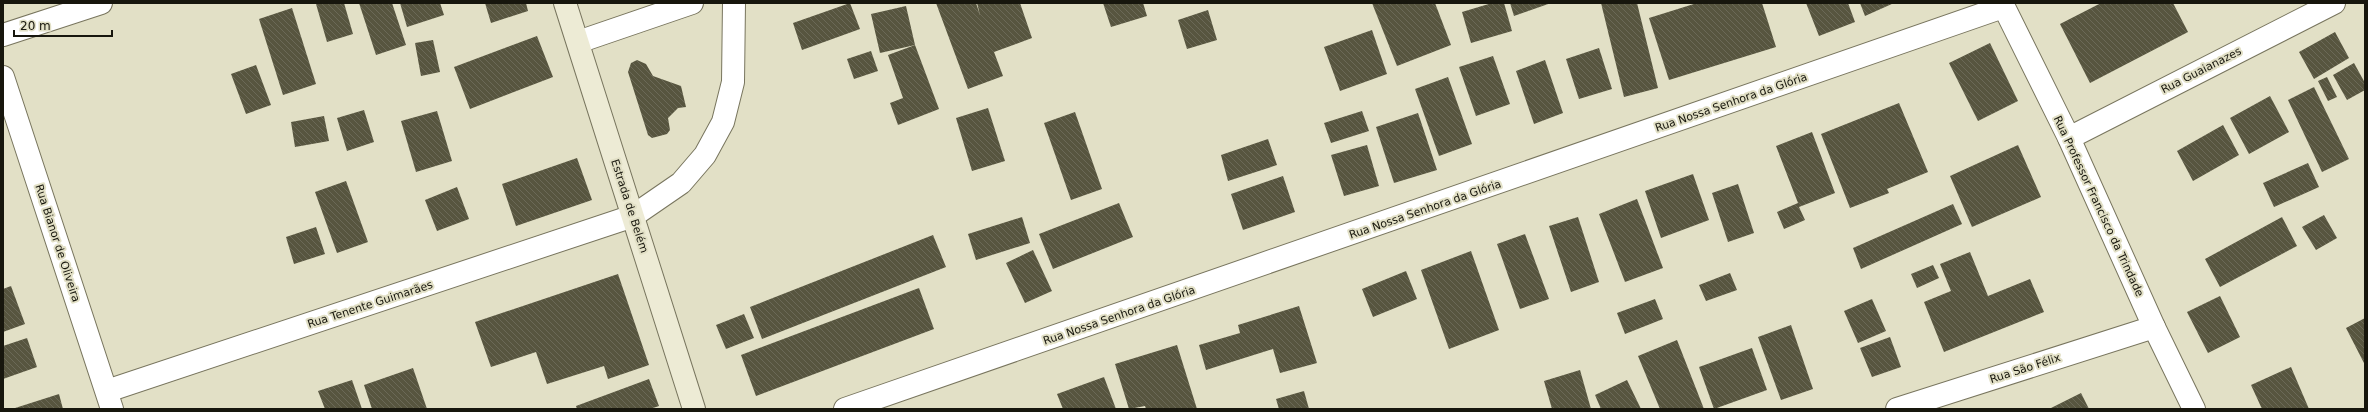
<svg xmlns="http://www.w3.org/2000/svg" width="2368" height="412" font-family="'DejaVu Sans',sans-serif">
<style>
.building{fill:url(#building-back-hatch)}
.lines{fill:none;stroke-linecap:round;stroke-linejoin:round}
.street-casing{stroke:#78755e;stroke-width:24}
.secondary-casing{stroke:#78755e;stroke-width:24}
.street{stroke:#fff;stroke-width:22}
.secondary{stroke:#edebd5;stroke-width:22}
.labels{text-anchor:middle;stroke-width:4;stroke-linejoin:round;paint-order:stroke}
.street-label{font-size:11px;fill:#17160d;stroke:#e2e0c6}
</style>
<defs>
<pattern id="building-back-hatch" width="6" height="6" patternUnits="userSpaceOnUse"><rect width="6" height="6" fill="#57553f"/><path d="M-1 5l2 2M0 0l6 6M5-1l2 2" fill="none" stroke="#6b6957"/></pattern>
</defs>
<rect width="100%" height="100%" fill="#e2e0c6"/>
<g class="building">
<path d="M344 3 353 34 327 42 316 4Z"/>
<path d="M359 3H392L406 45 376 55Z"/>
<path d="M400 3H440L444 15 407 27Z"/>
<path d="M485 3H526L528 11 491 23Z"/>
<path d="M850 3 860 29 802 50 793 23Z"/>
<path d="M936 3H976L980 15 977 3H1020L1032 38 994 52 1003 76 968 89Z"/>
<path d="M1103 3H1143L1147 16 1111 27Z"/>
<path d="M1372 3H1435L1451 45 1397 66Z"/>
<path d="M1492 3H1504L1512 31 1471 43 1462 12Z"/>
<path d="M1510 3H1551L1514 16Z"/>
<path d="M1601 3H1637L1658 88 1624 97Z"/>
<path d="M1697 3H1762L1776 47 1669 80 1649 18Z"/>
<path d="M1806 3H1848L1855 22 1819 36Z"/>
<path d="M1860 3H1894L1865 16Z"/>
<path d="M2101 3H2173L2188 32 2090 83 2060 24Z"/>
<path d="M906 6 915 45 880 53 871 14Z"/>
<path d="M292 8 316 84 283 95 259 19Z"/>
<path d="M1208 10 1217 40 1187 49 1178 20Z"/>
<path d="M1372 30 1387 74 1340 91 1324 47Z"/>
<path d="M2335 32 2349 58 2314 79 2299 52Z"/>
<path d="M537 36 553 77 470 109 454 67Z"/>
<path d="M433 40 440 72 421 76 415 43Z"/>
<path d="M1990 43 2018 101 1978 121 1949 63Z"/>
<path d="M915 45 939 109 898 125 890 103 903 98 888 55Z"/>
<path d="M1599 48 1612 89 1579 99 1566 59Z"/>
<path d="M871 51 878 71 854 79 847 59Z"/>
<path d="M1493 56 1510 104 1476 116 1459 67Z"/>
<path d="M637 60 646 64 653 76 681 86 686 107 678 108 668 118 670 130 667 134 652 138 648 135 628 72 631 63Z"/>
<path d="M1545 60 1563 113 1534 124 1516 71Z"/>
<path d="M2354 63 2365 83V90L2347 100 2333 75Z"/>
<path d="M256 65 271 105 246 114 231 74Z"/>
<path d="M1448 77 1472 144 1439 156 1415 89Z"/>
<path d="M2327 77 2337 97 2328 101 2318 81Z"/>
<path d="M2314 87 2349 159 2322 172 2288 100Z"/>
<path d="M2270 96 2289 132 2249 154 2230 118Z"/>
<path d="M1899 103 1928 172 1887 189 1889 193 1850 208 1821 134Z"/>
<path d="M988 108 1005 161 972 171 956 118Z"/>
<path d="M364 110 374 142 347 151 337 118Z"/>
<path d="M437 111 452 161 416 172 401 121Z"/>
<path d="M1362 111 1369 131 1331 143 1324 123Z"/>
<path d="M1075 112 1102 189 1071 200 1044 123Z"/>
<path d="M1418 113 1437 170 1394 183 1376 127Z"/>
<path d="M324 116 329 141 295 147 291 122Z"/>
<path d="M2223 125 2239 155 2193 181 2177 151Z"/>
<path d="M1812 132 1835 193 1799 207 1805 220 1784 229 1777 212 1798 203 1776 146Z"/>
<path d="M1268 139 1277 165 1228 181 1221 155Z"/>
<path d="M1367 145 1379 186 1344 196 1331 155Z"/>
<path d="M2018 145 2041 197 1972 227 1950 176Z"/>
<path d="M577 158 592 200 516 226 502 184Z"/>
<path d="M2308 163 2319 187 2274 207 2263 183Z"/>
<path d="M1693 174 1709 220 1661 238 1645 191Z"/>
<path d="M1283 176 1295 212 1243 230 1231 194Z"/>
<path d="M346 181 368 242 337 253 315 192Z"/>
<path d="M1738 184 1754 233 1728 242 1712 193Z"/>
<path d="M457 187 469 219 437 231 425 200Z"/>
<path d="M1637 199 1663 268 1625 282 1599 214Z"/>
<path d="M1119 203 1133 237 1053 269 1039 234Z"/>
<path d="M1953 204 1962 224 1861 269 1853 248Z"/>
<path d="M2324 215 2337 238 2316 250 2302 227Z"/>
<path d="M1022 217 1030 243 976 260 968 234Z"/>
<path d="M1578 217 1599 282 1571 292 1549 226Z"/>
<path d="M2282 217 2297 246 2220 287 2205 259Z"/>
<path d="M316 227 325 254 294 264 286 237Z"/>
<path d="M1525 234 1549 299 1520 309 1497 244Z"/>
<path d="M933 235 946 267 762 339 750 307Z"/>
<path d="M1033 250 1052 291 1025 303 1006 263Z"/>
<path d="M1471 251 1499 330 1449 349 1421 270Z"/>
<path d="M1970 252 1988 296 2030 279 2044 312 1944 352 1924 302 1951 291 1940 264Z"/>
<path d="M1933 265 1939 278 1917 288 1911 274Z"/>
<path d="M1406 271 1417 299 1373 317 1362 289Z"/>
<path d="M1730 273 1737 290 1706 301 1699 285Z"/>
<path d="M618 274 649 365 608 379 604 366 547 384 536 352 491 367 475 322Z"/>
<path d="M11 286 25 324 3 332V289Z"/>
<path d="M919 288 934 329 756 396 741 355Z"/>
<path d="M2220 296 2240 337 2208 353 2187 312Z"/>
<path d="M1655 299 1663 319 1625 334 1617 313Z"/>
<path d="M1872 299 1886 331 1858 343 1844 311Z"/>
<path d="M1299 306 1317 363 1280 373 1273 349 1206 370 1199 345 1240 333 1238 325Z"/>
<path d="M744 314 754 338 726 349 716 325Z"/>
<path d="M2365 318V365L2346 328Z"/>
<path d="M1791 325 1813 389 1781 400 1758 337Z"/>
<path d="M1890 337 1901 367 1872 377 1860 348Z"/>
<path d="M27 338 37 367 3 379V346Z"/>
<path d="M1677 340 1704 409H1660L1638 356Z"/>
<path d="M1177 345 1197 409H1146L1145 406 1129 409 1115 364Z"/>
<path d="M1752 348 1767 390 1714 409 1699 367Z"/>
<path d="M2291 367 2309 409H2262L2251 385Z"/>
<path d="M413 368 427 409H372L364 385Z"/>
<path d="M1580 370 1591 409H1552L1544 381Z"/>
<path d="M1104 377 1116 409H1063L1057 394Z"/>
<path d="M649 379 659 406 650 409H577L576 406Z"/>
<path d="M352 380 362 409H325L318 391Z"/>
<path d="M1627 380 1641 409H1601L1595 395Z"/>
<path d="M1304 391 1309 409H1279L1276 399Z"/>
<path d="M2081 393 2089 409H2049Z"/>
<path d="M59 394 63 409H12Z"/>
</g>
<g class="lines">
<g class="street-casing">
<g id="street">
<path d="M2002 3 2069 138 2154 327 2194 409"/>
<path d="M3 35 101 3"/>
<path d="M578 42 692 3"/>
<path d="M3 77 112 409"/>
<path d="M2069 138 2334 3"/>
<path d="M107 391 633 216 681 183 705 155 723 122 733 82 734 3"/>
<path d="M845 409 2003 7"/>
<path d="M1897 409 2154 327"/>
</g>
</g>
<g class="secondary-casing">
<path id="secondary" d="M565 3 694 409"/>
</g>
<use href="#street" class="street"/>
<use href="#secondary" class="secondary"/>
</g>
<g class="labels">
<g class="street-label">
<text transform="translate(2201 70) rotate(-27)" y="4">Rua Guaianazes</text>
<text transform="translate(1731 102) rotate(-19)" y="4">Rua Nossa Senhora da Glória</text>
<text transform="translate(630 206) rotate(72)" y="4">Estrada de Belém</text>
<text transform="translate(2099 206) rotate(65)" y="4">Rua Professor Francisco da Trindade</text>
<text transform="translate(1425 209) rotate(-19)" y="4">Rua Nossa Senhora da Glória</text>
<text transform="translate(58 243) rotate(72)" y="4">Rua Bianor de Oliveira</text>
<text transform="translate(370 304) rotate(-18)" y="4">Rua Tenente Guimarães</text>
<text transform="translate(1119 315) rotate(-19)" y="4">Rua Nossa Senhora da Glória</text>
<text transform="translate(2025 368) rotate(-18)" y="4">Rua São Félix</text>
</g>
</g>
<rect width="2368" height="412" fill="none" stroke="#17160d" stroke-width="8"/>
<path d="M14 30v6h98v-6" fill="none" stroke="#17160d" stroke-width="2"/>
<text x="20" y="30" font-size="12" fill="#17160d" stroke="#e2e0c6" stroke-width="3" paint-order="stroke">20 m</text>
</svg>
